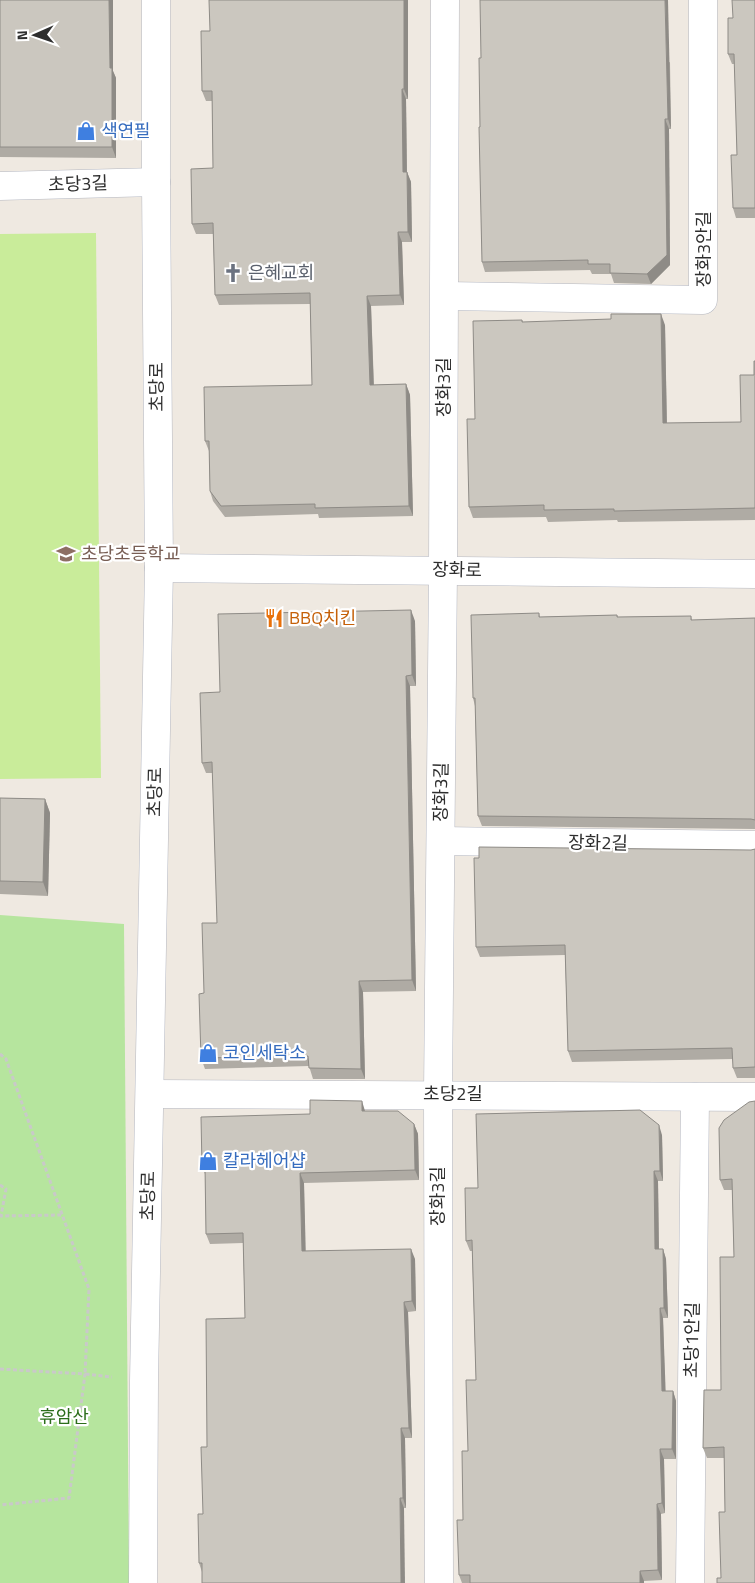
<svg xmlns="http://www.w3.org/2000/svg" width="755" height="1583" font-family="'Titillium Web','Noto Sans KR',sans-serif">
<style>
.green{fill:#b6e59e}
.pitch{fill:#c9ec9a}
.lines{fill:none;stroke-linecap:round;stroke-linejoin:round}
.minor-casing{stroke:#b4b7c1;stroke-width:29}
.tertiary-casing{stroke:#b4b7c1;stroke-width:29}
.path{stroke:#c9c9c9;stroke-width:3;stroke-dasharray:4 2.5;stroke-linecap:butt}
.minor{stroke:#fff;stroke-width:28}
.tertiary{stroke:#fff;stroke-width:28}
.wall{fill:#afaba4}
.shaded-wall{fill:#8e8b86}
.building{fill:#cbc7bf;stroke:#8e8b86}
.labels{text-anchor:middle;stroke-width:4.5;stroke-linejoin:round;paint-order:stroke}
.shop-label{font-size:18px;fill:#366cbe;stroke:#fff;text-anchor:start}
.street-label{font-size:18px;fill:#2e2e2e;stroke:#fff}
.worship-label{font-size:18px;fill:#5b616d;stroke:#fff;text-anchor:start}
.education-label{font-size:18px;fill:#785e54;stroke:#fff;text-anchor:start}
.food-label{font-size:18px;fill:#c56008;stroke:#fff;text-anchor:start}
.park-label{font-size:18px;fill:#2c6e1b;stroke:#fff}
</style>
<rect width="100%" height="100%" fill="#efe9e1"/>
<path class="green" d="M0 915 124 924 129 1583H0Z"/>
<path class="pitch" d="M96 233 101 778 0 779V234Z"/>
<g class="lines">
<g class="minor-casing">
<g id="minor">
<path d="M0 186 156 182"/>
<path d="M445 296 703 300V0"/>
<path d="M441 841 755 845"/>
<path d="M150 1094 755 1097"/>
<path d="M439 1583 438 1094 443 570 445 0"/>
<path d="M690 1583 695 1097"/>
</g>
</g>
<g class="tertiary-casing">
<g id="tertiary">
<path d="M159 568 755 574"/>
<path d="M143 1583 144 1381 159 568 156 182V0"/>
</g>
</g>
<g class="path">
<path d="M0 1054 6 1059 89 1289 85 1374 112 1377"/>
<path d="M0 1185 6 1189 1 1216 61 1215"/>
<path d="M0 1369 85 1374 69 1498 0 1505"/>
</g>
<use href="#minor" class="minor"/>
<use href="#tertiary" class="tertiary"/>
</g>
<g class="wall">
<path d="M0 0H113V71L116 78V158L0 157Z"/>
<path d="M408 0V99H406L407 172 411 182 412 242H402L404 305 371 306 374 385 406 384 410 395 413 516 319 518 318 514 225 517 213 501 210 491 209 451 205 441 312 385 310 304 219 305 215 295 213 234H196L192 224 213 168 212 101H206L202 91 210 31Z"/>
<path d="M755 0V218H736L733 208 737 155 735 64H732L728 54 733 18Z"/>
<path d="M670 62 671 129H669L670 265 651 284 614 283 611 274H592L590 270 485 272 482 262 480 127Z"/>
<path d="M522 320 523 322 665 325 667 423 741 422 754 375 755 361V520L618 522 617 520 548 522 546 517 473 518 469 507 475 419Z"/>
<path d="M539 613 540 617 617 615 618 617 691 616 692 620 755 618V829L482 826 478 816 475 706 473 698Z"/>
<path d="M415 621 416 686H410L416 991 363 992 365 1079H313L309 1066 205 1069 201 1058 204 993 217 923 213 773H206L202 763 220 692Z"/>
<path d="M0 798 45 799 50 813 48 896 0 894Z"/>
<path d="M755 849V1078H737L733 1068V1059L572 1062 568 1051 565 955 480 957 476 947Z"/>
<path d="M755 1101 721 1578 725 1512 724 1458H707L703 1448 721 1390 734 1257 732 1190H724L720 1180Z"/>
<path d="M365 1111 414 1124 418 1134 419 1180 304 1183 305 1251 415 1259 416 1311 408 1312 412 1438H405L406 1508H404L202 1572 199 1563 203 1514 207 1447 245 1318 243 1243 210 1244 206 1234 205 1174 202 1167 310 1114Z"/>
<path d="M662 1135 663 1181H658L659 1249H663L666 1259 668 1318H663L665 1391H673L676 1401V1459H664L665 1513 661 1514 662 1580 644 1581V1583H462L459 1575 468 1451 476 1380 472 1251H470L466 1241 478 1188Z"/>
</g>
<g class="shaded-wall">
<path d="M109 0H113V71L116 78V158L112 147 110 68Z"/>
<path d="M404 0H408V99L404 89Z"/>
<path d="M665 0H668L671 129 668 119Z"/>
<path d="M402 89 406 99 407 183 403 172Z"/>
<path d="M665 119 669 129 670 265 651 284 647 274Z"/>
<path d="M407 172 411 182 412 242 408 232Z"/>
<path d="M398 232 402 242 404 305 400 295Z"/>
<path d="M367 296 371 306 374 395 370 385Z"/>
<path d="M661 314 665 325 667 435 663 423Z"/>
<path d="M406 384 410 395 413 516 409 506Z"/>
<path d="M411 610 415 621 416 686 412 675Z"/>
<path d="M406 676 410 686 416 991 412 980Z"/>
<path d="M45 799 50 813 48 896 43 882Z"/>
<path d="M359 981 363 992 365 1079 361 1069Z"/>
<path d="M362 1101 365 1111V1121L362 1111Z"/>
<path d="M414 1124 418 1134 419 1180 415 1170Z"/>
<path d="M659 1125 662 1135 663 1181 660 1171Z"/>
<path d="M654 1171 658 1181 659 1259 655 1249Z"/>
<path d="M300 1173 304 1183 306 1261 302 1251Z"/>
<path d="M411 1249 415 1259 416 1311 412 1301Z"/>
<path d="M663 1249 666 1259 668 1318 664 1308Z"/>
<path d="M404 1302 408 1312 412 1438 409 1428Z"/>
<path d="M660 1308 663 1318 666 1401 662 1391Z"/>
<path d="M673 1391 676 1401V1459L672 1449Z"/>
<path d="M401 1428 405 1438 406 1508 403 1498Z"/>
<path d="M660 1449 664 1459 665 1513 662 1503Z"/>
<path d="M400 1498 404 1508 405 1583H401Z"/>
<path d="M657 1504 661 1514 662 1580 658 1570Z"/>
<path d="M640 1571 644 1581V1583H640Z"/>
</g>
<g class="building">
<path d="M0 0H109L110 68H112V147H0Z"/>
<path d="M209 0H404V89H402L403 172H407L408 232H398L400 295 367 296 370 385 406 384 409 506 315 508V504L221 506 210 491 209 441H205L204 387 312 385 310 293 215 295 213 223 192 224 191 169 213 168 212 91H202L201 31H210Z"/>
<path d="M480 0H665L668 119H665L667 255 647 274 610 273V264H588V260L482 262 479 127H480L479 58H481Z"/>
<path d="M732 0H755V208H733L731 155H737L734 54H728V18H733Z"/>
<path d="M611 314H661L663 423 741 422 740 375H754V361H755V508L614 511V509L544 510V505L469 507 467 419H475L473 321 522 320V322L611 319Z"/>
<path d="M411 610 412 675 406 676 412 980 359 981 361 1069 309 1068 308 1056 201 1058 199 994 204 993 202 923H217L212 762 202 763 200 693 220 692 218 614Z"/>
<path d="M539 613V617L617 615V617L691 616V620L755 618V820L751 819 478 816 475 698H473L471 615Z"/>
<path d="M0 798 45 799 43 882 0 881Z"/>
<path d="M479 847 751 850 755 849V1067L733 1068 732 1048 568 1051 565 945 476 947 474 858H479Z"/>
<path d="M310 1100 362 1101V1111H398L414 1124 415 1170 300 1173 302 1251 411 1249 412 1301 404 1302 409 1428H401L403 1498H400L401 1583H202V1563H199L198 1514H203L201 1447H207L206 1319 245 1318 243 1233 206 1234 205 1167H202L201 1117 310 1114Z"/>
<path d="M755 1101V1583H717V1578H721L719 1512H725L724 1447 703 1448 704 1390H721L720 1257H734L732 1179 720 1180 719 1128 724 1120 749 1102Z"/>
<path d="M640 1110 659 1125 660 1171H654L655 1249H663L664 1308H660L662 1391H673L672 1449H660L662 1503 657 1504 658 1570 640 1571V1583H470V1575H459L457 1520H463L462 1451H468L466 1380H476L472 1240 466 1241 465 1188H478L476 1114Z"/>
</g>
<defs>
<g id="shop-bare" transform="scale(1.5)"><path d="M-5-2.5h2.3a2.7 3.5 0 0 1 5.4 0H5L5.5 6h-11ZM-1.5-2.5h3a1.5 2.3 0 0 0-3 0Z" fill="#3f7fe0" stroke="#fff" stroke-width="2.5" paint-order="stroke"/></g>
<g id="church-bare" transform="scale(1.5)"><path d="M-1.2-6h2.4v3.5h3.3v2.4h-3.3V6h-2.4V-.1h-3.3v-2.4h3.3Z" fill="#6b7280" stroke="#fff" stroke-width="2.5" paint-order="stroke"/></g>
<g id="school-bare" transform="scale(1.5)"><path d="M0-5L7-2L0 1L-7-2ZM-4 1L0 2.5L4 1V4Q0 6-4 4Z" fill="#8d6e63" stroke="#fff" stroke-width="2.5" paint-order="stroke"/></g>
<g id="restaurant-bare" transform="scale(1.5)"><path d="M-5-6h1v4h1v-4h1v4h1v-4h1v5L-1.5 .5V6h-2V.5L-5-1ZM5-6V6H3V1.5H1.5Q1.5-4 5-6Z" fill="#e8710a" stroke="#fff" stroke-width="2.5" paint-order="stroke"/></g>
</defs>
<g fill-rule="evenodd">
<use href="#shop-bare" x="86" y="131"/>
<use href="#church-bare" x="233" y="273"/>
<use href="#school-bare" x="66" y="554"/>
<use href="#restaurant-bare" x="274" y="618"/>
<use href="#shop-bare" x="208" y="1053"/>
<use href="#shop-bare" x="208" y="1161"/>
</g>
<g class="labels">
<g class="shop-label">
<text x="101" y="137">색연필</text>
<text x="223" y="1059">코인세탁소</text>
<text x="223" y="1167">칼라헤어샵</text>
</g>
<g class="street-label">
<text transform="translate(78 184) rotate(-2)" y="6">초당3길</text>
<text transform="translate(704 249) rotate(-90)" y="6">장화3안길</text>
<text transform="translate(157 387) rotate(-90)" y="6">초당로</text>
<text transform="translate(444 387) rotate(-90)" y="6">장화3길</text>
<text transform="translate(457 570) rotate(1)" y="6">장화로</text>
<text transform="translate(155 792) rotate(-89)" y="6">초당로</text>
<text transform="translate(441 792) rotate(-89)" y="6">장화3길</text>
<text transform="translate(598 843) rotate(1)" y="6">장화2길</text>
<text x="453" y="1100">초당2길</text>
<text transform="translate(148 1196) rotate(-89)" y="6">초당로</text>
<text transform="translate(438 1196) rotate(-90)" y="6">장화3길</text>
<text transform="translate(692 1340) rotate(-89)" y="6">초당1안길</text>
</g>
<g class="worship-label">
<text x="248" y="279">은혜교회</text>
</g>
<g class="education-label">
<text x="81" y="560">초당초등학교</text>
</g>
<g class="food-label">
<text x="289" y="624">BBQ치킨</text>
</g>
<g class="park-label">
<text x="64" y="1423">휴암산</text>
</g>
</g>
<g transform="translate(35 35) rotate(268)" stroke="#ffffff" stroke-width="4" paint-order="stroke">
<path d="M0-4L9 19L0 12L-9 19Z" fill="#2e2e2e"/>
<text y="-8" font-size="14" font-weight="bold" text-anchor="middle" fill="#2e2e2e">N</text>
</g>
</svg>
